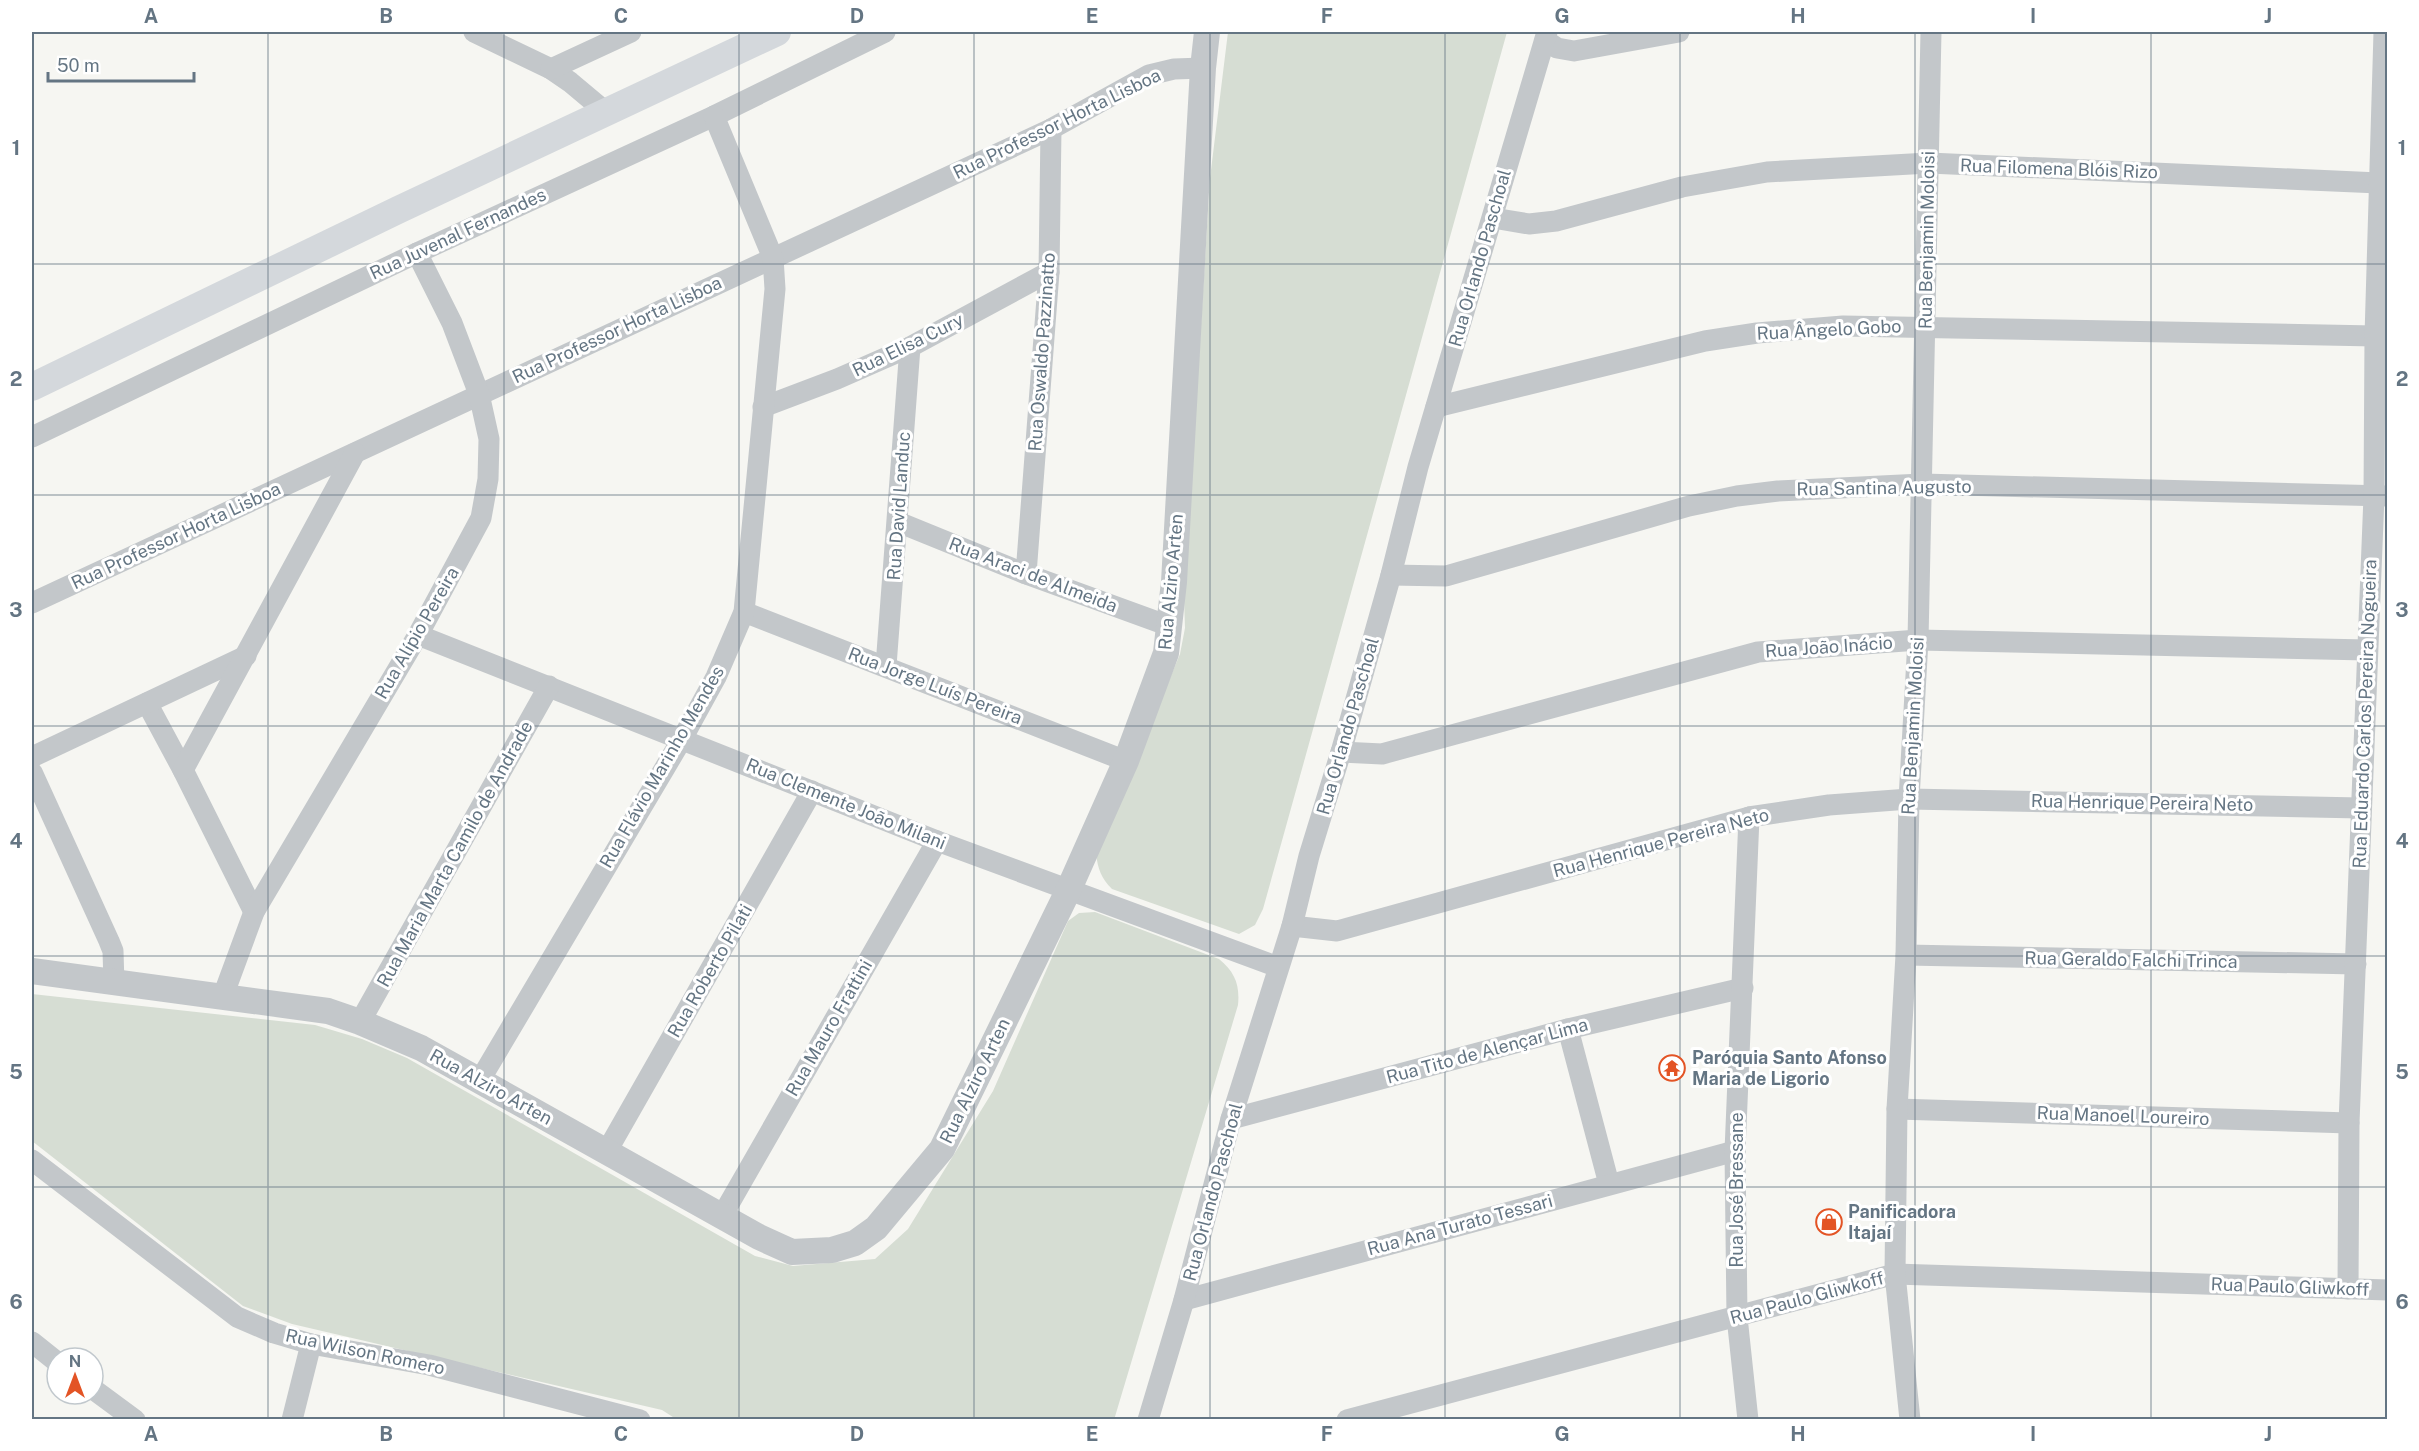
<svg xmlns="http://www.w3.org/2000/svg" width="2419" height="1451" font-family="'Public Sans',sans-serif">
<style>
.green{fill:#d6ddd3}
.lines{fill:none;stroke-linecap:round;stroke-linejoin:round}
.minor{stroke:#c3c7ca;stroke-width:21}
.tertiary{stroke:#c3c7ca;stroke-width:26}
.secondary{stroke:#d4d8dc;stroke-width:28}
.grid{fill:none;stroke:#647583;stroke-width:1.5;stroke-opacity:0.55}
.labels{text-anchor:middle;stroke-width:6;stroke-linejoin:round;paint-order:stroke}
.street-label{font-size:18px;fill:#647583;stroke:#fff}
.poi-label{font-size:18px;font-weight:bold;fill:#647583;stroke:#fff;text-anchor:start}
.neatline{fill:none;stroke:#647583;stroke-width:2}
.grid-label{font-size:20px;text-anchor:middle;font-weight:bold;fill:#647583}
</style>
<rect width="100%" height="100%" fill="#f6f6f2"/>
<g class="green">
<path d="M1228 32H1507L1263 909 1255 925 1239 934 1112 889C1101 878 1098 869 1096 854L1180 654 1185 628 1184 599 1210 178Z"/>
<path d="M1095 912 1219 959C1235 972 1240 985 1238 1005L1114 1420 676 1419 662 1410 292 1324 243 1306 32 1141V994L315 1025 362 1039 407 1058 755 1256 793 1266 875 1259 908 1229 993 1091 1068 921 1079 913Z"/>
</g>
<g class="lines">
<g class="minor">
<path d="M474 32 551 69 570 82 607 113"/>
<path d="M1545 40 1557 48 1574 51 1679 32"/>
<path d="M551 69 631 32"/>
<path d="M1493 218 1529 224 1556 221 1682 187 1767 172 1929 163 2379 183"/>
<path d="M763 407 837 379 910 347 1049 272"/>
<path d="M1436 407 1705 341 1757 333 1843 326 2375 336"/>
<path d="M32 437 417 253 714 116 885 32"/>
<path d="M898 522 1026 574 1169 626"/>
<path d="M1026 574 1049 272 1051 129"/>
<path d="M1391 575 1446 576 1689 506 1737 496 1778 491 1922 484 2387 496"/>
<path d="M32 603 1051 129 1149 75 1174 69 1203 68"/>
<path d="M744 612 1126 761"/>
<path d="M418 635 937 841 1278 967"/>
<path d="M886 666 910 347"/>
<path d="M147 703 183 770 254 912"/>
<path d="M1341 752 1382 754 1758 652 1918 640 2367 650"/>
<path d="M32 757 246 656"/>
<path d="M183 770 355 453"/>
<path d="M32 772 109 941 113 951 114 984"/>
<path d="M1292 926 1337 931 1749 817 1829 805 1909 799 2361 808"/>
<path d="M1906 955 2356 964"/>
<path d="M223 996 254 912 418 635 481 518 488 479 489 439 479 394 452 323 417 253"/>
<path d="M360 1022 549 686"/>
<path d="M1568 1029 1609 1184"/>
<path d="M480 1080 682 739 716 677 744 612 775 289 773 258 714 116"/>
<path d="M1897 1109 2349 1123"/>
<path d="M1231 1119 1568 1029 1743 988"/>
<path d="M607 1151 812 791"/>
<path d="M32 1160 237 1317 274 1333 311 1344 429 1365 640 1420"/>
<path d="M722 1216 937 841"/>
<path d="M2348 1289 2349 1123 2374 496 2375 336 2384 32"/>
<path d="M1184 1300 1735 1151"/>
<path d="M32 1342 57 1362"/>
<path d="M93 1389 135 1420"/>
<path d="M292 1420 311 1344"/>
<path d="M1148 1420 1184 1300 1231 1119 1292 926 1309 856 1341 752 1391 575 1418 467 1547 32"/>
<path d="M1347 1420 1895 1274 2388 1290"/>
<path d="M1748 1420 1737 1317 1735 1151 1749 817"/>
<path d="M1910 1420 1895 1274 1897 1109 1906 955 1909 799 1918 640 1931 32"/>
</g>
<path class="tertiary" d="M32 971 328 1011 360 1022 421 1048 759 1237 792 1252 832 1250 855 1243 876 1228 942 1149 1068 891 1126 761 1166 653 1174 582 1203 68 1207 32"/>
<path class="secondary" d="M32 387 398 210 777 32"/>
</g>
<path class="grid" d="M268 32V1420M504 32V1420M739 32V1420M974 32V1420M1210 32V1420M1445 32V1420M1680 32V1420M1915 32V1420M2151 32V1420M32 264H2388M32 495H2388M32 726H2388M32 956H2388M32 1187H2388"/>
<defs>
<g id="temple-ring" transform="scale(1.35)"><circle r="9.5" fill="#fff" stroke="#e35425" stroke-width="1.5"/><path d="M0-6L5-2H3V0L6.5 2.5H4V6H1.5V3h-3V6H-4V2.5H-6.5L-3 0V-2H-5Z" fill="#e35425"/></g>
<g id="shop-ring" transform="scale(1.35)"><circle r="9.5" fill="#fff" stroke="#e35425" stroke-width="1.5"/><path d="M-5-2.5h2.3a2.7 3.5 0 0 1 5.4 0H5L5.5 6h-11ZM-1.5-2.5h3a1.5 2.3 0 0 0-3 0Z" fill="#e35425"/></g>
</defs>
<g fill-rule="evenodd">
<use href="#temple-ring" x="1672" y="1068"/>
<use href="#shop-ring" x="1829" y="1222"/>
</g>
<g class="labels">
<g class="street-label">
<text transform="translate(1057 124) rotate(-26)" y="6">Rua Professor Horta Lisboa</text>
<text transform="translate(2059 169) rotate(2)" y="6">Rua Filomena Blóis Rizo</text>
<text transform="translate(458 234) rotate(-25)" y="6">Rua Juvenal Fernandes</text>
<text transform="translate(1927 240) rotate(-89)" y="6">Rua Benjamin Moloisi</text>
<text transform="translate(1480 258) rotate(-74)" y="6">Rua Orlando Paschoal</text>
<text transform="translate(617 330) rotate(-25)" y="6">Rua Professor Horta Lisboa</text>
<text transform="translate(1829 330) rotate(-3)" y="6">Rua Ângelo Gobo</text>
<text transform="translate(908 345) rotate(-26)" y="6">Rua Elisa Cury</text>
<text transform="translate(1042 352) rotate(-86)" y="6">Rua Oswaldo Pazzinatto</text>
<text transform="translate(1884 488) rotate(-1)" y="6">Rua Santina Augusto</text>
<text transform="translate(899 506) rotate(-86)" y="6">Rua David Landuc</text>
<text transform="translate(176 536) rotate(-25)" y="6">Rua Professor Horta Lisboa</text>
<text transform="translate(1033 575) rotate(21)" y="6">Rua Araci de Almeida</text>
<text transform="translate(1171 582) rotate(-85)" y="6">Rua Alziro Arten</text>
<text transform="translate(417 633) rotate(-60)" y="6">Rua Alípio Pereira</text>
<text transform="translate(1829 647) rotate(-4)" y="6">Rua João Inácio</text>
<text transform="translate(935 686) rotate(21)" y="6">Rua Jorge Luís Pereira</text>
<text transform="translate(2365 714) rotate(-88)" y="6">Rua Eduardo Carlos Pereira Nogueira</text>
<text transform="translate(1348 726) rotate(-74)" y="6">Rua Orlando Paschoal</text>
<text transform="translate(1913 726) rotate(-87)" y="6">Rua Benjamin Moloisi</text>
<text transform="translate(662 767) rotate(-60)" y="6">Rua Flávio Marinho Mendes</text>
<text transform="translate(2142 803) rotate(1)" y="6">Rua Henrique Pereira Neto</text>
<text transform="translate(846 804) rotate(22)" y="6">Rua Clemente João Milani</text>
<text transform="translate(1661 843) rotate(-15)" y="6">Rua Henrique Pereira Neto</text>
<text transform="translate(455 854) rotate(-61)" y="6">Rua Maria Marta Camilo de Andrade</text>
<text transform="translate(2131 960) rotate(1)" y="6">Rua Geraldo Falchi Trinca</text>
<text transform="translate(710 971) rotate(-60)" y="6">Rua Roberto Pilati</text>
<text transform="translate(829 1028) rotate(-60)" y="6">Rua Mauro Frattini</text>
<text transform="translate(1487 1051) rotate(-15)" y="6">Rua Tito de Alençar Lima</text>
<text transform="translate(975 1081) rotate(-64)" y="6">Rua Alziro Arten</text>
<text transform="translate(491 1087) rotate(29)" y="6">Rua Alziro Arten</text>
<text transform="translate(2123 1116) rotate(2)" y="6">Rua Manoel Loureiro</text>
<text transform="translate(1737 1190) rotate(-90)" y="6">Rua José Bressane</text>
<text transform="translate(1213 1192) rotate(-75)" y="6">Rua Orlando Paschoal</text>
<text transform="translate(1460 1225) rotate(-15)" y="6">Rua Ana Turato Tessari</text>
<text transform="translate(2290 1287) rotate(2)" y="6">Rua Paulo Gliwkoff</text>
<text transform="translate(1807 1298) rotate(-15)" y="6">Rua Paulo Gliwkoff</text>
<text transform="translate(365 1352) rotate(12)" y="6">Rua Wilson Romero</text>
</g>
<g class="poi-label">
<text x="1692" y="1064">Paróquia Santo Afonso<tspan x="1692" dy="21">Maria de Ligorio</tspan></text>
<text x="1848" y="1218">Panificadora<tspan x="1848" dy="21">Itajaí</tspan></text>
</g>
</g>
<rect width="2419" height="1451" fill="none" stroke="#ffffff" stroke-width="66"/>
<g transform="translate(75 1376)"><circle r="28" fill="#ffffff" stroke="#c1c8cd" stroke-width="1.5"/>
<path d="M0-4.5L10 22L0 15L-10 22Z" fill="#e35425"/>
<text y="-9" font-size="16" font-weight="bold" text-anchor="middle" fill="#647583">N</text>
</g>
<path d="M48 72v9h146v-9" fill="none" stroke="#647583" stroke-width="3"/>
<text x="57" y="72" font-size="18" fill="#647583" stroke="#ffffff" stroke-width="4.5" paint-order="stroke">50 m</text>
<rect x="33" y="33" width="2353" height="1385" class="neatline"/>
<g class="grid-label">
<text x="151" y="23">A</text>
<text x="386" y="23">B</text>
<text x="621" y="23">C</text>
<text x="857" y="23">D</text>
<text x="1092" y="23">E</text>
<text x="1327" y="23">F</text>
<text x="1562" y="23">G</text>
<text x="1798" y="23">H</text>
<text x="2033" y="23">I</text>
<text x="2268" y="23">J</text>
<text x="16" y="155">1</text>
<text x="2402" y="155">1</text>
<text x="16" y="386">2</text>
<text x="2402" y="386">2</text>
<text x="16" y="617">3</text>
<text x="2402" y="617">3</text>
<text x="16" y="848">4</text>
<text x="2402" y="848">4</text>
<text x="16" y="1079">5</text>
<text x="2402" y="1079">5</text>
<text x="16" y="1309">6</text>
<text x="2402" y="1309">6</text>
<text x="151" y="1441">A</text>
<text x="386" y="1441">B</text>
<text x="621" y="1441">C</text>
<text x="857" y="1441">D</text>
<text x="1092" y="1441">E</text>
<text x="1327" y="1441">F</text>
<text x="1562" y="1441">G</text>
<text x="1798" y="1441">H</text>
<text x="2033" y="1441">I</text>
<text x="2268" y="1441">J</text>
</g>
</svg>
